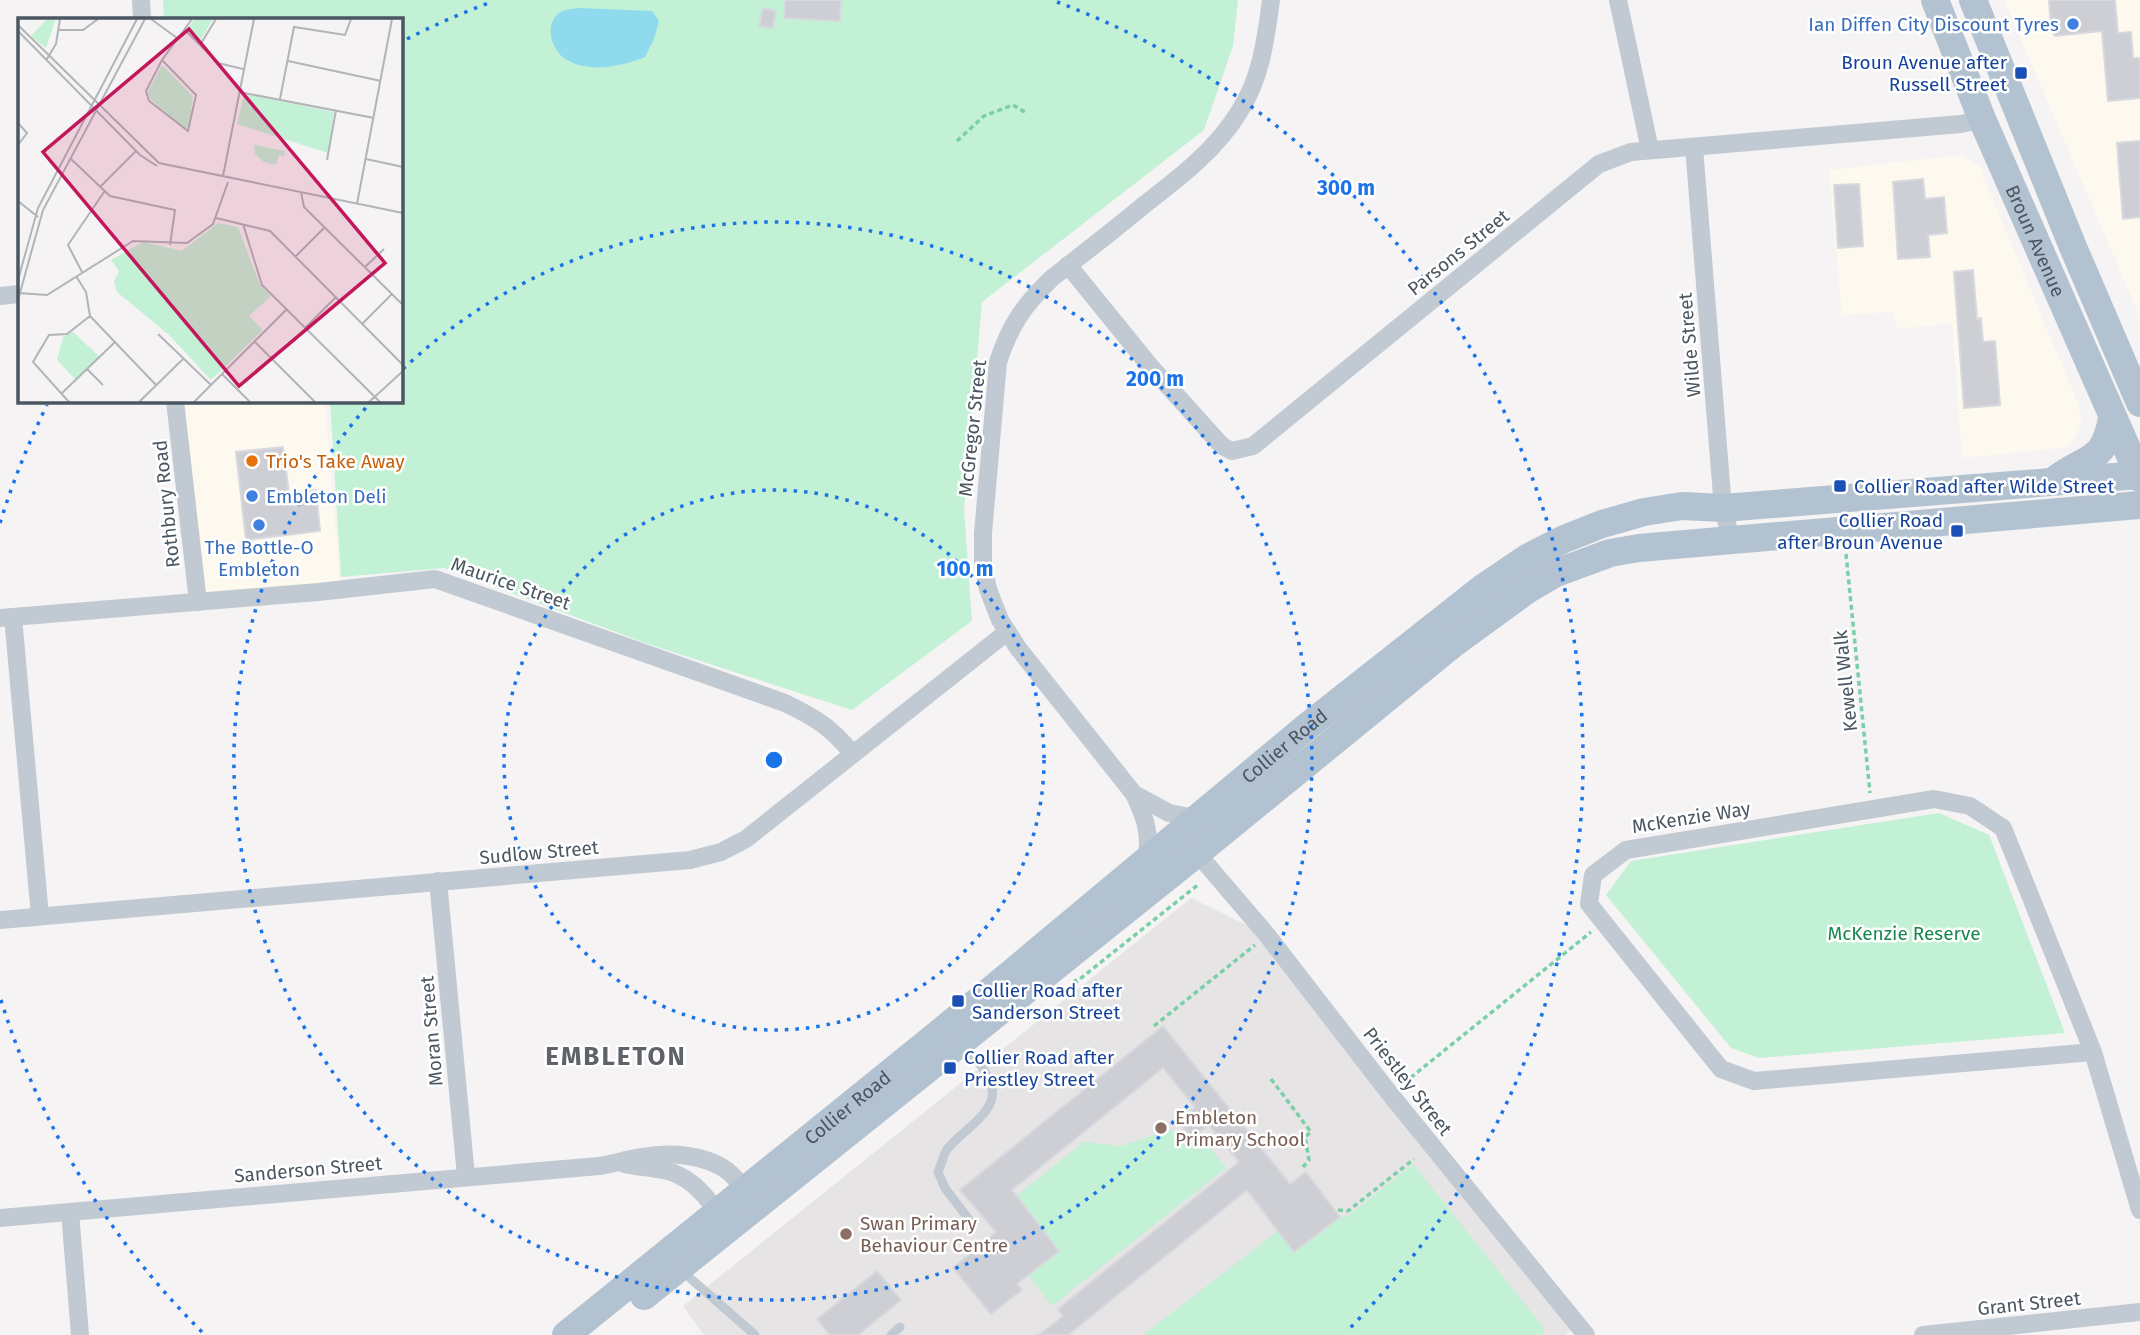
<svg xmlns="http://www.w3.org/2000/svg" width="2140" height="1335" font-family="'Fira Sans',sans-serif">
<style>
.commercial{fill:#fdf9ef}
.education{fill:#e6e4e5}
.green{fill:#c3f1d5}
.water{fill:#90daee}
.building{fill:#cdcfd5;stroke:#d7d9de;stroke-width:2}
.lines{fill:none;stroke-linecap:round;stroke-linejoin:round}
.path{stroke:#7ad0a6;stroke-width:3.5;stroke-dasharray:5 3.5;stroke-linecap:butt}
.service{stroke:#c1cad2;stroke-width:9}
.minor{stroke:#c1cad2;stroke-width:18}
.primary{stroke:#b3c2d1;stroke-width:28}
.ring{fill:none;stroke:#1a73e8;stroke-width:3.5;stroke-dasharray:3.5 7}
.shop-dot{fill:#3f7fe0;stroke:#fff;stroke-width:2.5}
.transit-dot{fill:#1a4fb4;stroke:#fff;stroke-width:2.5}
.food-dot{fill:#e8710a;stroke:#fff;stroke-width:2.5}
.education-dot{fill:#8d6e63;stroke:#fff;stroke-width:2.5}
.labels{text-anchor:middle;stroke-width:5;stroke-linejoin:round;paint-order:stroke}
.shop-label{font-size:19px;fill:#366cbe;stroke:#fff;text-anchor:end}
.transit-label{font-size:19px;fill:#164399;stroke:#fff;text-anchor:start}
.street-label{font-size:19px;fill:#4a5661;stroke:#fff}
.food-label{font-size:19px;fill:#c56008;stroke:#fff;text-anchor:start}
.park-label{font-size:19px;fill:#17864f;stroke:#fff}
.education-label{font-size:19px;fill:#785e54;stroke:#fff;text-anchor:start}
.district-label{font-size:26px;font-weight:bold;letter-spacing:2px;fill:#5f6368;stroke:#fff}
.inset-road{fill:none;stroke:#b1b4b9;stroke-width:2}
.view{fill:#c2185b;fill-opacity:0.15;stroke:#c2185b;stroke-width:3.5}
.inset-edge{fill:none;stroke:#4a5661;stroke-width:3.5}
.centre{fill:#1a73e8;stroke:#fff;stroke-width:3.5}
.ring-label{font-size:21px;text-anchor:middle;font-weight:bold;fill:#1a73e8;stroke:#fff;stroke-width:5;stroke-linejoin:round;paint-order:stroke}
</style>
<rect width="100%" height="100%" fill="#f5f3f3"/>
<g class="commercial">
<path d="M2004 0H2140V317Z"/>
<path d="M1960 155 1979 166 2078 403 2082 420 2078 432 2072 443 2063 448 1962 458 1952 323 1898 329 1892 312 1842 315 1829 170Z"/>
<path d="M175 401H325L341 592 198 602Z"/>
</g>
<path class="education" d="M1191 898 1267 935 1577 1325 1565 1335H704L683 1306Z"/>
<g class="green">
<path d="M163 0H1238L1233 46 1204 130 982 302 964 509 972 621 852 710 648 644 444 568 341 577 330 401H401V19H164Z"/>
<path d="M1939 813 1989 835 2065 1033 1759 1058 1731 1048 1606 895 1631 861Z"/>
<path d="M1172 1129 1188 1149 1202 1138 1226 1168 1052 1306 1029 1276 1059 1251 1016 1196 1084 1142 1121 1146Z"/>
<path d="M1413 1164 1544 1328 1543 1335H1143L1278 1231 1294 1251 1340 1217 1348 1216Z"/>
</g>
<path class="water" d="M579 8 652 11 659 21 654 39 645 57C623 66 592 73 569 61 553 54 543 27 558 14 564 9 571 9 579 8Z"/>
<g class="building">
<path d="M785 0H841L840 21 784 18Z"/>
<path d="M2049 0H2115L2118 33 2131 32 2133 58H2140V98L2108 101 2102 31 2055 36 2051 29Z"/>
<path d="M763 8 776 11 773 28 759 26Z"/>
<path d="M2140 141V217L2123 219 2117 143Z"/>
<path d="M1923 179 1925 199 1944 197 1947 233 1928 235 1930 257 1898 259 1893 182Z"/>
<path d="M1859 184 1863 246 1838 248 1834 185Z"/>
<path d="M1973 270 1977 319 1981 318 1983 342 1995 341 2000 405 1964 408 1954 272Z"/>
<path d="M283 447 289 494 316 490 320 531 246 540 236 452Z"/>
<path d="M1163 1026 1290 1184 1306 1172 1340 1217 1294 1252 1247 1190 1068 1335H1039L1063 1316 1058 1309 1239 1162 1209 1125 1192 1138 1178 1121 1195 1107 1163 1068 1012 1190 1059 1251 1017 1284 1022 1290 991 1314 953 1268 996 1232 960 1190Z"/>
<path d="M877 1271 901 1300 858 1335H830L817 1319Z"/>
</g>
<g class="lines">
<g class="path">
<path d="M957 141 984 116 1013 105 1025 112"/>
<path d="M1846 554 1870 793"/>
<path d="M1075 979 1076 982 1199 884"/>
<path d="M1154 1026 1255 945"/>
<path d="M1271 1079 1311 1132 1305 1137 1309 1160 1303 1167"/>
<path d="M1404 1083 1591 932"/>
<path d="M1338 1210 1348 1211 1414 1159"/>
</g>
<g class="service">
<path d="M963 1044C973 1056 986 1069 991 1085 1001 1112 958 1132 946 1151 943 1157 941 1165 938 1172L945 1188 973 1225"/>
<path d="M682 1268 690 1278 755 1335"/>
<path d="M891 1335 900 1327"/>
</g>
<g class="minor">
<path d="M141 0 142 19"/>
<path d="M1618 0 1650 150"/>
<path d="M1694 147 1723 508 1731 539"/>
<path d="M1068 265 1150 366 1222 446 1232 451 1253 446 1599 164 1631 152 1961 124 1982 119"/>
<path d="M0 296 19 294"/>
<path d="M175 401 198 602"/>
<path d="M13 617 40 916"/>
<path d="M0 618 318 592 435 579 785 703C814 717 831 727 852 753"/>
<path d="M1134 794 1169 813 1196 818"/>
<path d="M1197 853 1267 935 1390 1094 1586 1335"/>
<path d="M1147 859C1150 831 1146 820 1134 794L1018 648 1000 620 988 589 983 564V533L998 362C1010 325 1024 305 1052 278 1083 254 1114 230 1144 205 1179 178 1216 150 1239 112 1261 79 1266 38 1271 0"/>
<path d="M438 881 466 1176"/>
<path d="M0 920 690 860 721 852 746 839 1007 632"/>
<path d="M2093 1052 1754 1081 1721 1069 1589 904 1593 875 1626 850 1934 799 1970 806 2003 828 2093 1052 2140 1210"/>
<path d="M624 1164C637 1167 650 1167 663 1170 691 1175 706 1197 723 1218"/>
<path d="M70 1212 80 1335"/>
<path d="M0 1218 599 1166C614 1164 627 1159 642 1157 669 1152 708 1154 730 1173 738 1180 744 1190 751 1198"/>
<path d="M1923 1335 2140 1312"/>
</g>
<g class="primary">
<path id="s1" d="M1935 0 1982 119 2140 478"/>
<path d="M1973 0 2073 247 2140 403"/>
<path d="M2056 479C2088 455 2104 464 2112 418"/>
<path d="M644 1296 1197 853 1453 644 1527 590 1556 573 1610 553 1639 548 2140 505"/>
<path id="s2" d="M566 1335 948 1026 1309 725 1484 587 1527 558 1564 539 1602 524 1644 512 1682 506 1723 508 2140 475"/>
</g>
</g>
<g class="ring">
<circle cx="774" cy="760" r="270"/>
<path d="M403 369A539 539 0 1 1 370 403"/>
<path d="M202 1332A809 809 0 0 1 0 997M0 523A809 809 0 0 1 47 405M407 39A809 809 0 0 1 491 2M1057 2A809 809 0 0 1 1346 1332"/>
</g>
<g class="shop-dot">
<circle cx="2073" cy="24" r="7"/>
<circle cx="252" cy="496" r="7"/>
<circle cx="259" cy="525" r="7"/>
</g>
<g class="transit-dot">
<rect x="2014" y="66" width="14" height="14" rx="3.5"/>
<rect x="1833" y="479" width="14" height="14" rx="3.5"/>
<rect x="1950" y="524" width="14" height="14" rx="3.5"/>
<rect x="951" y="994" width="14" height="14" rx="3.5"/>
<rect x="943" y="1061" width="14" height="14" rx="3.5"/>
</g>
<circle class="food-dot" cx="252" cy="461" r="7"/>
<g class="education-dot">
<circle cx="1161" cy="1128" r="7"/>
<circle cx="846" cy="1234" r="7"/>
</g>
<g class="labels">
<g class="shop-label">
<text x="2059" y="31">Ian Diffen City Discount Tyres</text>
<text x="266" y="503" text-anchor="start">Embleton Deli</text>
<text x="259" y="554" text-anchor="middle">The Bottle-O<tspan x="259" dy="22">Embleton</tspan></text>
</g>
<g class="transit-label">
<text x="2007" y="69" text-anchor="end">Broun Avenue after<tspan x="2007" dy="22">Russell Street</tspan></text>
<text x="1854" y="493">Collier Road after Wilde Street</text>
<text x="1943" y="527" text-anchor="end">Collier Road<tspan x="1943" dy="22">after Broun Avenue</tspan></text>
<text x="972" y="997">Collier Road after<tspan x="972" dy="22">Sanderson Street</tspan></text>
<text x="964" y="1064">Collier Road after<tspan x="964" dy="22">Priestley Street</tspan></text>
</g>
<g class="street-label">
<text dy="7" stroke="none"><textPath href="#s1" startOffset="261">Broun Avenue</textPath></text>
<text transform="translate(1458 252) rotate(-39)" y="7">Parsons Street</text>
<text transform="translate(1689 345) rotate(-95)" y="7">Wilde Street</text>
<text transform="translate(972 428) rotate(-84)" y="7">McGregor Street</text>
<text transform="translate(166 504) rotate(-96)" y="7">Rothbury Road</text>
<text transform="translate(511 583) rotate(19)" y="7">Maurice Street</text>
<text transform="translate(1845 681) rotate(-96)" y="7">Kewell Walk</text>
<text dy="7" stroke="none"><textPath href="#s2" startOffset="929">Collier Road</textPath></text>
<text transform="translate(1691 817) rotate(-9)" y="7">McKenzie Way</text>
<text transform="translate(539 852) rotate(-5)" y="7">Sudlow Street</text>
<text transform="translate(431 1031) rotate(-95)" y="7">Moran Street</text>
<text transform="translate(1408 1081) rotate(52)" y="7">Priestley Street</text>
<text dy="7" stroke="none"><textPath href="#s2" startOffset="362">Collier Road</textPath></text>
<text transform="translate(308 1169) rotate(-5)" y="7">Sanderson Street</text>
<text transform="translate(2029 1303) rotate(-6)" y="7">Grant Street</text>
</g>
<g class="food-label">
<text x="266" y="468">Trio's Take Away</text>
</g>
<g class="park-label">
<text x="1904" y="940">McKenzie Reserve</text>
</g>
<g class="education-label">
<text x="1175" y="1124">Embleton<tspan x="1175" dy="22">Primary School</tspan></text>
<text x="860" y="1230">Swan Primary<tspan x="860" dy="22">Behaviour Centre</tspan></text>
</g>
<g class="district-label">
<text x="616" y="1065">EMBLETON</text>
</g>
</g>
<g transform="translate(18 18)">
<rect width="385" height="385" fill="#f5f3f3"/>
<path d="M29 1 37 3 28 30 13 18ZM177 1H195L182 23 170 10ZM144 47 175 78 171 110H165L132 81 130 74ZM226 76 316 94 310 135 219 106ZM236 127 267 133 266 138 261 137 258 147 246 144 237 136ZM200 205 220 209 242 267 253 278 231 298 245 312 193 362 151 317 99 274 96 264 101 253 93 242 125 224 164 233ZM55 314 82 339 58 362 39 342 45 319Z" fill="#c3f1d5"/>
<path class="inset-road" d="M133 1 159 20M0 7 141 145 385 195M166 11 200 45 225 51M40 12H65L80 1M0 13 122 137 139 148M182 27 198 1M29 41 38 26 42 1M144 42 178 77 170 113 131 83 128 73 144 42 174 1M270 43 363 63M221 74 356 100M262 81 276 9 327 17 333 1M0 105 9 115 0 127M53 141 92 178 157 192 152 227M348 141 385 149M309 142 318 92M205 158 236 1M82 169 118 133M283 174 286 189 385 287M0 183 20 199M339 186 374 1M198 200 252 213 385 347M225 206 244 267 362 384M277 239 307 209M347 249 366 231M64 254 50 227 86 174M58 258 68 274 72 298 138 367M0 262 20 190 119 1M0 275 29 277 115 223 169 225 195 206 210 164M0 282 25 192 127 1M344 306 374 276M287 310 318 279M140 316 193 367M237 324 297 384M69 351 85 367M204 356 232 384M43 376 97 324M51 384 15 344 31 317 49 316 72 298M121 384 165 341M176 384 269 291M351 384 385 353"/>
<path class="view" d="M171 11 367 245 221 368 25 134Z"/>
<rect width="385" height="385" class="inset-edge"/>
</g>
<circle cx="774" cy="760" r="10" class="centre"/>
<g class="ring-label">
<text x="1346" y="195">300 m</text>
<text x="1155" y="386">200 m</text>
<text x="965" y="576">100 m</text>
</g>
</svg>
